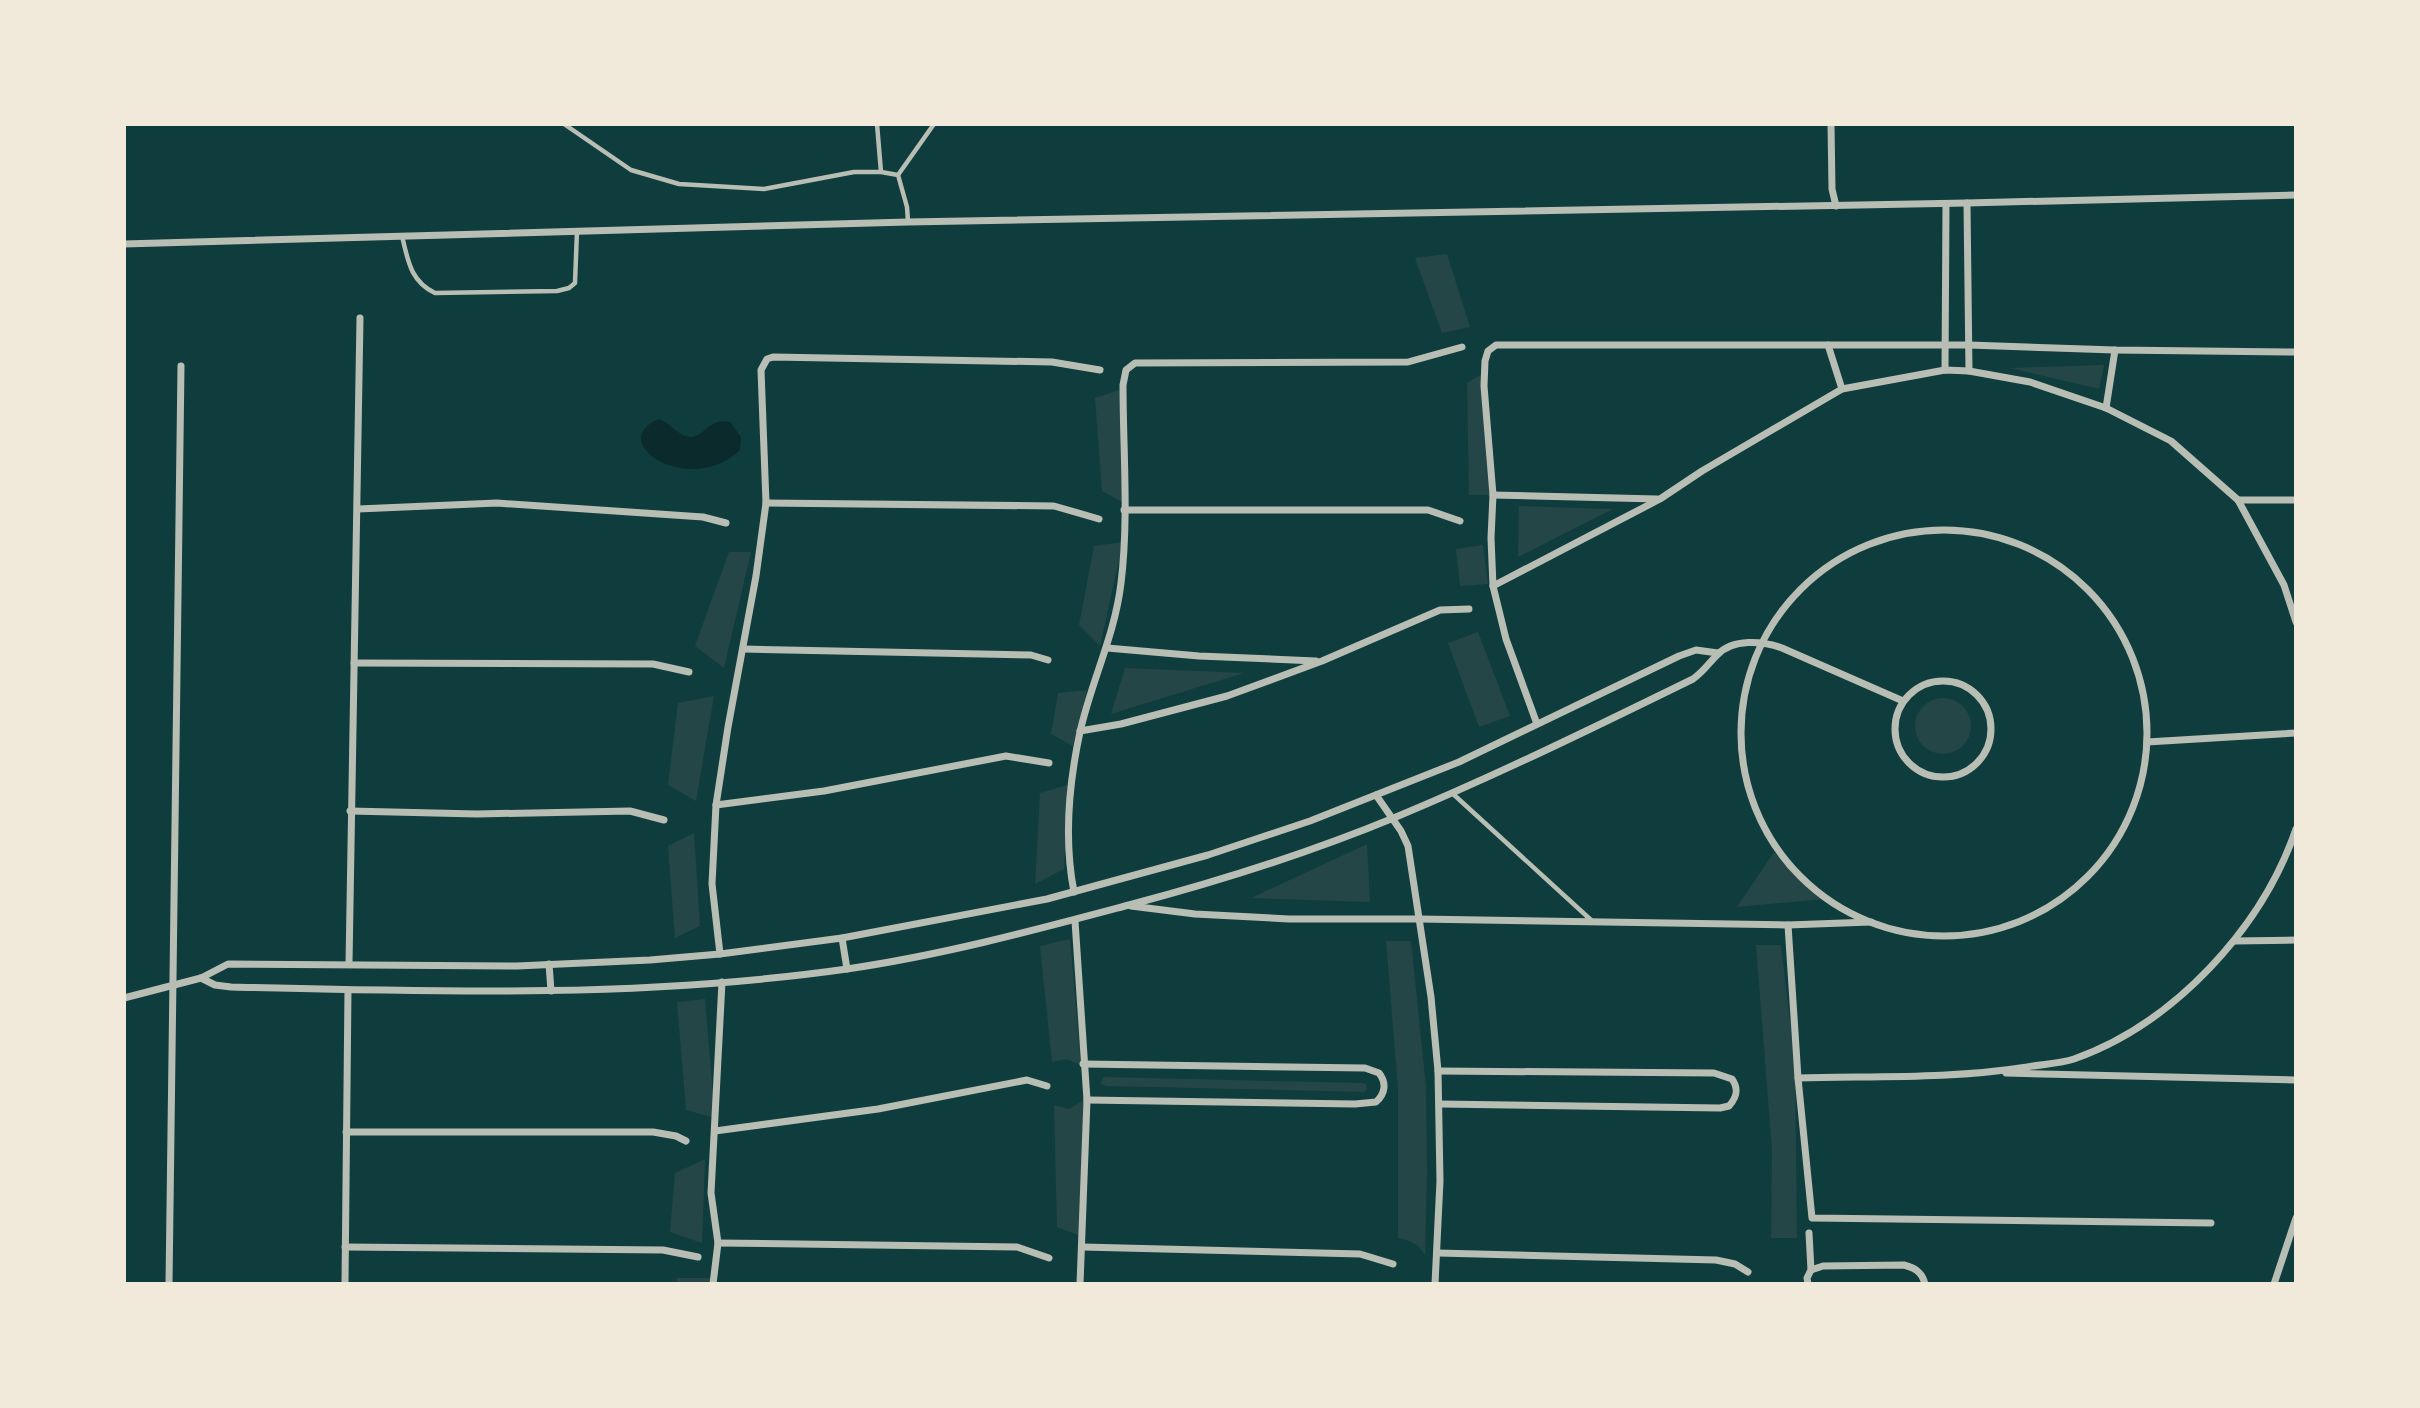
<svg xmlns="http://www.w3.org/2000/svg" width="2420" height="1408" font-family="Quicksand,sans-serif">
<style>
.green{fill:#244646}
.water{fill:#0a2a2b}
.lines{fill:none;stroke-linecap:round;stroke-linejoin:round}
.service{stroke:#b8beb3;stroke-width:4.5}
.minor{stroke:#b8beb3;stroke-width:7}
</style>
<rect width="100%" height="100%" fill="#0f3d3e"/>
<g class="green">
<path d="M1447 254 1470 327 1442 333 1415 258Z"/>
<path d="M2104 365 2099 389 2010 368Z"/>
<path d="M1482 374 1490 495H1469L1467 383Z"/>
<path d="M1119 390 1128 505 1102 491 1095 398Z"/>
<path d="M1519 506 1613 509 1518 557Z"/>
<path d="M1123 542 1100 646 1079 625 1094 546Z"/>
<path d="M1483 545 1488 584 1460 586 1456 549Z"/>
<path d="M729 552H751L724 668 695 646Z"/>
<path d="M1478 632 1510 716 1479 727 1448 643Z"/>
<path d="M1125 668 1244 673 1111 714Z"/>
<path d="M1087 690 1073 746 1051 734 1058 693Z"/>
<path d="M714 696 696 801 668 785 678 703Z"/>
<circle cx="1943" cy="726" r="28"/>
<path d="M1068 785 1064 869 1035 884 1040 793Z"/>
<path d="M694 833 700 926 675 938 668 846Z"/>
<path d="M1367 844 1370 902 1251 898Z"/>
<path d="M1774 852 1825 899 1737 907Z"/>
<path d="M1070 939 1081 1065 1066 1059 1052 1062 1040 946Z"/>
<path d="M1386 941H1411L1426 1087 1427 1172 1425 1255C1418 1243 1411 1241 1398 1238V1089Z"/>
<path d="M1756 945H1781L1795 1064 1797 1238H1771L1772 1150Z"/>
<path d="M705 999 715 1118 686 1110 677 1002Z"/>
<path d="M1104 1077 1361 1083 1366 1084 1367 1089 1364 1092 1106 1086 1100 1083Z"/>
<path d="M1084 1100 1081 1236 1057 1227 1054 1105 1069 1109Z"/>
<path d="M705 1159V1164L702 1243 670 1232 675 1173Z"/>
<path d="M677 1278H712L711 1284H677Z"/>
</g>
<path class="water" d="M659 419C670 423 679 436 689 437 705 438 708 417 730 422L741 437 740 450C689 499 604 441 659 419Z"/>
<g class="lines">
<g class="service">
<path d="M564 124 631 170 679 184 764 189 854 172H881L898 175 907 207 908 221"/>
<path d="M877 124 881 172"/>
<path d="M898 175 934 124"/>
<path d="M402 236C408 260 410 281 435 293L557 291 569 288 575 283 577 231"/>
<path d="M1452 793 1591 920"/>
</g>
<g class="minor">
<path d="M1831 124 1832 189 1836 206"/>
<path d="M1967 203 1969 371"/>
<path d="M124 244 908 222 1967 203 2296 195"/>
<path d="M1828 345 1842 389"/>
<path d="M1945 370 1946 204"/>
<path d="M2106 408 2115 350"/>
<path d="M1493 495 1657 499"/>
<path d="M2238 500H2296"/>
<path d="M766 503 1054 506 1099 519"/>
<path d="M358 509 497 503 703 517 726 523"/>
<path d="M1124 510H1428L1460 521"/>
<circle cx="1944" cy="733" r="203"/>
<path d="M1493 586 1660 499 1702 471 1842 389 1945 370 1969 371 2030 382 2106 408 2171 441 2238 500 2284 585 2296 622"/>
<path d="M1107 648 1199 656 1316 661"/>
<path d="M743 649 1031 655 1048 660"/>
<path d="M354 663 653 664 689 672"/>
<circle cx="1943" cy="729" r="48"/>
<path d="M1537 724 1506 639 1493 586 1491 538 1493 495 1484 386 1485 361 1488 351 1496 345H1969L2115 350 2296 352"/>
<path d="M1080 731 1121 724 1227 696 1322 661 1440 610 1469 609"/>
<path d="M2147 742 2296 733"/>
<path d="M1376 795 1401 831 1408 846 1431 997 1438 1071 1440 1181 1435 1284"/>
<path d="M716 805 824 791 1006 756 1049 763"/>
<path d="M350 811 477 814 630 811 664 820"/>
<path d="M1074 892C1064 841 1069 783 1080 732 1091 682 1115 635 1121 583 1129 518 1123 450 1123 385L1126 370 1135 363 1408 362 1462 347"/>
<path d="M1131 906 1195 914 1289 919H1419L1788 925 1871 922"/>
<path d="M1075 921 1087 1100 1080 1284"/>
<path d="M1788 925 1798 1078 1812 1218 2211 1223"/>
<path d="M842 938 847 969"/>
<path d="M2235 941 2296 940"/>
<path d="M720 954 712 884 716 805 728 727 756 576 766 503 761 370 767 359 773 357 1052 362 1100 370"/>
<path d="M349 964 360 318"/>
<path d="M549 964 551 991"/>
<path d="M201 978 215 985 231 987C436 992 643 998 847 969 943 955 1035 930 1129 905 1220 881 1309 853 1396 817 1497 775 1595 727 1693 679 1704 671 1708 664 1717 655 1733 638 1763 641 1782 648L1903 701"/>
<path d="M124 998 201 978 228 964 517 966 650 960 720 954 842 938 1047 899 1208 855 1310 821 1459 762 1679 656 1696 650 1718 653"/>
<path d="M1083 1064 1365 1068 1379 1073C1387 1083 1385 1094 1376 1102L1355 1104 1087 1100"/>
<path d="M1438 1071 1714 1073 1732 1079C1739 1089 1737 1097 1729 1106L1720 1108 1440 1104"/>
<path d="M2006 1073 2296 1080"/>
<path d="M1798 1078C1874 1076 1952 1079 2027 1067 2042 1064 2059 1064 2074 1059 2173 1024 2262 929 2296 829"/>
<path d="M715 1131 878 1109 1027 1080 1047 1086"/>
<path d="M346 1132H653L676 1136 686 1141"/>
<path d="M1809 1233 1811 1270"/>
<path d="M718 1243 1017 1247 1049 1258"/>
<path d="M345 1247 663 1250 698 1257"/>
<path d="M1083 1247 1360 1254 1393 1264"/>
<path d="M1438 1253 1716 1260 1735 1264 1748 1272"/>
<path d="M169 1284 181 366"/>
<path d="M345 1284 348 990"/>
<path d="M713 1284 718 1243 711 1193 722 982"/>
<path d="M1808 1284 1807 1278 1811 1270 1823 1266 1904 1265C1915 1268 1922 1272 1925 1284"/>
<path d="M2274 1284 2296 1218"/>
</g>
</g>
<rect width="2420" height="1408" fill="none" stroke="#f1e9da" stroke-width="252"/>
</svg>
